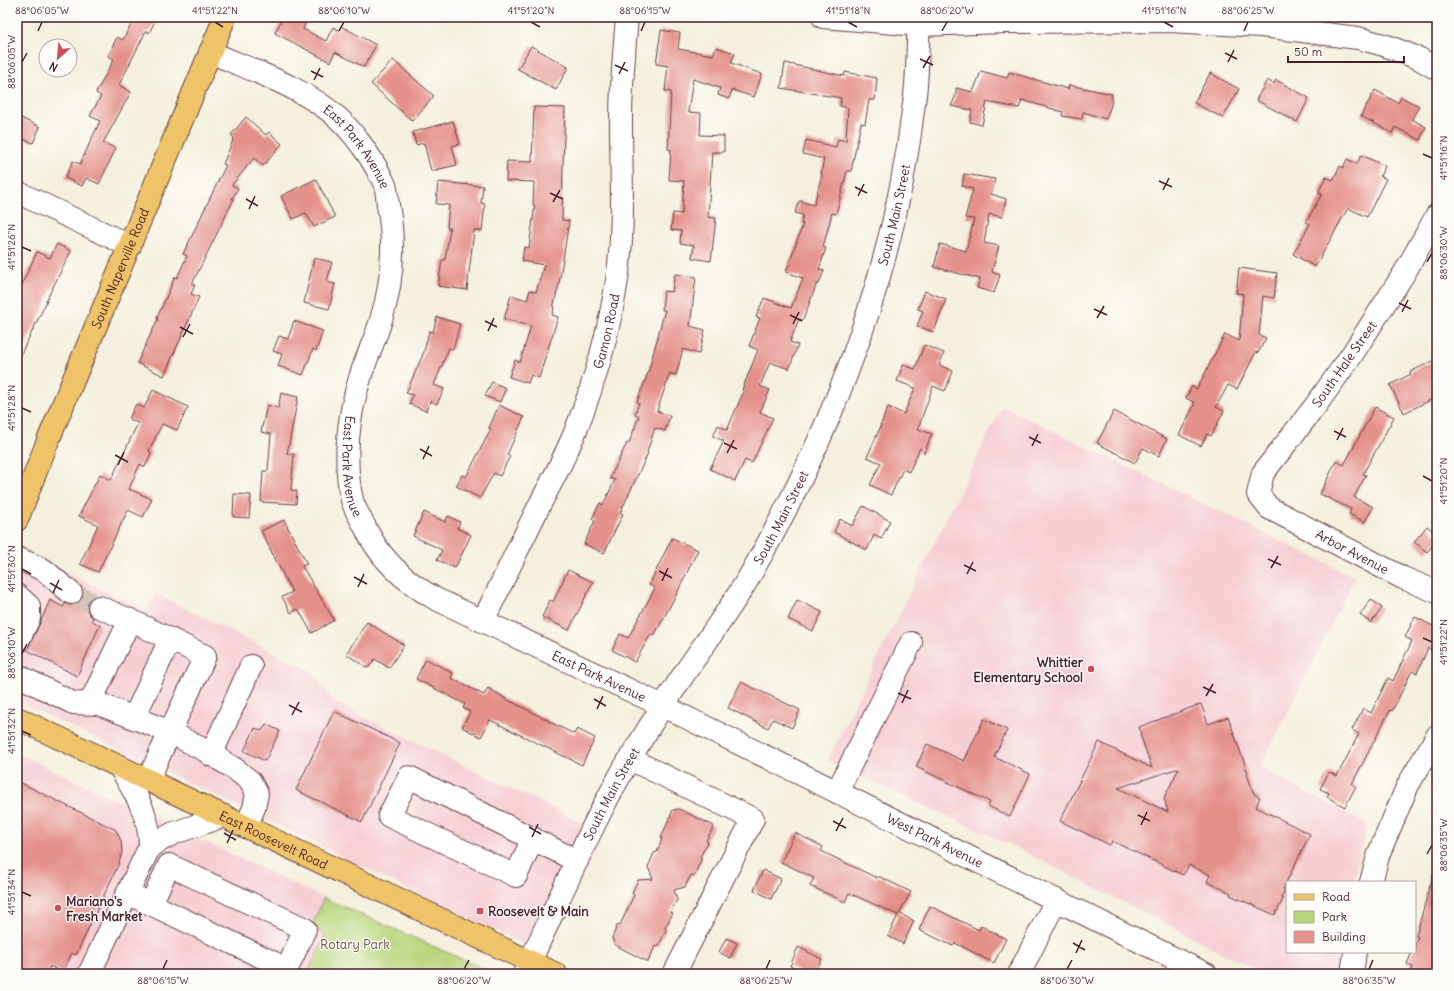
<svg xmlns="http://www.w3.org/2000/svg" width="1454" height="991" font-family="Delius,sans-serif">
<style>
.built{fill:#f6cfd5}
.green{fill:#b9d57b;stroke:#827a53}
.building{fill:#e5918b;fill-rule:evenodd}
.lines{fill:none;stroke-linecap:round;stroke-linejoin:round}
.minor-tunnel{stroke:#d2c6b9;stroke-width:22;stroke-dasharray:22 11;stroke-linecap:butt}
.minor-casing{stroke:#643e46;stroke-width:24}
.major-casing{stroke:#643e46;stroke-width:24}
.minor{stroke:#fff;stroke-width:22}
.major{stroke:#efc469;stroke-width:22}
.ticks{fill:none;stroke:#4a1f2b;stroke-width:1.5}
.poi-dot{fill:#d1495b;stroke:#fdfcf7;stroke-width:1.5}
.labels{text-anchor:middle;stroke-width:3;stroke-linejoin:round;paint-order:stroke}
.street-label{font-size:13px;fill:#4a1f2b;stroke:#fdfcf7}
.poi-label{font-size:13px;font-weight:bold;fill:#4a1f2b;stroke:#fdfcf7;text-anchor:start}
.park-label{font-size:13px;fill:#6b5643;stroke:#fdfcf7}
.neatline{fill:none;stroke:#4a1f2b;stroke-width:1.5}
.ticks-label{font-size:10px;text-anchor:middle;fill:#4a1f2b}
</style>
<rect width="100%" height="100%" fill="#fdfcf7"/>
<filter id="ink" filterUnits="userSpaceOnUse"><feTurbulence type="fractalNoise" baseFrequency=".025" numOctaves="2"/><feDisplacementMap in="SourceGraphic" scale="8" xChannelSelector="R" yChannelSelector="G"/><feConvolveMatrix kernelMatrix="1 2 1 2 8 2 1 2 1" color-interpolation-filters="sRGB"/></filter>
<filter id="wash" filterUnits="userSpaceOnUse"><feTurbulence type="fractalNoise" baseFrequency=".012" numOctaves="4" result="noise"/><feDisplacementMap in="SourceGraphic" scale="16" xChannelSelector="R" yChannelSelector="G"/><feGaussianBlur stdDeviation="0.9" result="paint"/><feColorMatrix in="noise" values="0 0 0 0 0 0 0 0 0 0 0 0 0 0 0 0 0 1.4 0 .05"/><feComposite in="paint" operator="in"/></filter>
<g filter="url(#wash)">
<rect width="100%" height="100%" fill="#f4f0dd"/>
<g class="built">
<path d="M1002 406 1355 577 1260 768 1367 824 1354 882H1287V952H1339L1334 974H1264L1009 844 827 761Z"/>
<path d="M25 553 147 611 156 594 311 671 334 702 603 833 544 955 244 809 17 701V574Z"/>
<path d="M17 753 324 898 319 912 326 935 307 974H17Z"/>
</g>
<path class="green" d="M324 898 496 974H307L326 935 311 928Z"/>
<g id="blocks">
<g class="building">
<path d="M135 17H157L149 33 146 31 119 85 131 92 103 143 116 148 99 184 86 178 82 186 65 178 73 161 80 164 100 121 90 116 101 96 96 93 114 59 108 56 117 37 123 40Z"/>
<path d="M283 17H297L306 22 303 29 326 41 333 27 339 30 341 26 376 45 364 67 335 52 330 62 275 33Z"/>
<path d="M661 30 680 33 678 49 713 55 716 47 735 53 731 63 762 74 754 97 732 90 729 99 718 95 720 88 693 79 688 112 701 113 700 135 724 136V152H712L708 217 716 218 711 261 692 258 694 245 680 243 681 231 671 230 673 213 682 214 684 181 669 180 671 150 668 149 671 92 665 91 668 66 656 64Z"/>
<path d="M531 46 568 67 556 90 518 69Z"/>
<path d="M393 60 434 96 412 121 371 84Z"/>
<path d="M785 63 844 76 845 72 877 78 875 100H869L865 124 861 123 851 171H847L836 214 832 213 823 247 826 248 819 269 824 270 819 284 817 283 803 320 799 319 790 342 798 345 789 369 770 362 760 386 770 390 760 412 773 418 752 463 745 460 735 481 710 469 724 441 713 436 718 425 727 430 744 391 742 390 758 350 749 346 760 318 756 317 764 298 791 308 803 278 786 272 803 224H801L803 215 795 213 799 201 814 205 822 174 821 173 824 159 803 154 806 140 836 147 838 139 846 141 848 108 840 106 841 98 781 88Z"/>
<path d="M981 71 1007 78 1009 72 1068 89 1069 85 1112 94 1111 105 1106 119 1083 112 1082 119 1062 116 1063 112 1022 100 1019 108 987 102 982 125 970 122 972 110 951 106 956 95V88L973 92Z"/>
<path d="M1210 73 1239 89 1223 118 1194 103Z"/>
<path d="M1267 80 1274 84 1276 80 1309 98 1297 122 1256 100Z"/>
<path d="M1375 90 1398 103 1401 97 1419 106 1412 119 1426 127 1420 140 1395 127 1392 133 1361 116Z"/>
<path d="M534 107 565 108 563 164 562 220 569 221 559 284 553 308 554 309 552 315 558 317 539 378 531 375 528 383 509 377 515 360 520 362 531 326 504 319 511 295 527 300 530 290 536 292 544 265 522 261 524 247 529 248 535 205H533L534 182 506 181 507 161 532 162Z"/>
<path d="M17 116 40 127 33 143 17 136Z"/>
<path d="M246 117 266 135 269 132 282 144 263 166 254 158 232 185 238 188 232 199H234L192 284 195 285 191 294 199 297 164 376 137 363 158 319 157 318 175 277 177 278 187 256 183 254 226 165 223 164 234 138 231 135Z"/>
<path d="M453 121 460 144 452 146 457 165 431 171 424 143 416 145 413 132Z"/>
<path d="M1361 155 1385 166 1380 176 1386 179 1367 217 1348 208 1315 267 1293 254 1310 224 1306 222 1322 194 1318 193 1326 177 1333 180 1340 166 1343 168 1347 159 1357 164Z"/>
<path d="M964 174 995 179 991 194 1006 199 1002 217 989 214 984 243 999 246 992 272 1000 275 994 293 977 288 980 279 934 267 940 244 966 251 974 219 965 218 973 189 962 186Z"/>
<path d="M316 179 335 217 314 227 306 213 293 219 281 196Z"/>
<path d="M438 182 483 186 481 203 485 204 482 231 474 230 467 290 438 286 442 260H445L450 228H447L449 205 436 204Z"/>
<path d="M57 244 71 251 46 301H47L17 362V286L20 288 37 252 50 258Z"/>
<path d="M314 258 332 262 327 282 335 284 329 309 304 303Z"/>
<path d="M1239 268 1277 273 1274 298 1263 296 1259 335 1266 338 1258 353 1256 352 1237 389 1228 385 1216 407 1224 411 1211 436 1207 434 1201 446 1179 435 1195 403 1186 398 1192 386 1197 389 1225 334 1239 341 1243 294 1236 293Z"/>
<path d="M675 274 696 277 690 326 705 330 699 354 683 349 676 375 670 373 657 411 670 416 665 431 655 428 647 452 648 453 620 513 623 514 604 553 584 544 595 521 592 519 600 503 603 505 615 480 610 478 627 443H629L639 416 635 414 639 403 637 402 648 373 665 310H662L664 291 672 292Z"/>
<path d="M925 291 946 299 934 332 917 326 923 311 918 309Z"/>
<path d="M437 317 460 324 453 349 449 348 434 385 444 389 437 404 430 401 426 411 409 404 413 395 406 393 424 352 429 331 433 332Z"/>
<path d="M294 321 323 331 316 351 313 349 303 375 278 366 282 354 273 351 279 336 288 339Z"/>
<path d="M924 345 944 353 939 365 953 371 945 391 933 386 918 429 932 434 924 453 920 448 909 472 903 469 891 495 870 485 881 463 867 457 881 426H880L888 407 904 414 915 388 897 381 903 365 915 369Z"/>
<path d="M1437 359V397L1404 413 1390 385 1411 374 1410 372Z"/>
<path d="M492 382 506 388 500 402 485 396Z"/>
<path d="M153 390 188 407 177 430 162 424 149 451 151 453 145 467 140 464 129 489 152 499 143 517 128 510 98 572 80 564 98 525 79 516 100 474 111 480 138 423 129 419 136 404 144 408Z"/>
<path d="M281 393 298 397 287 454H294L291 490 297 491 296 504 261 502 263 471H268L271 434 261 432 267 405 278 408Z"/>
<path d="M499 405 524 417 507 455 510 456 500 476 494 473 480 498 456 486 462 475 466 477 491 429 489 428Z"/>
<path d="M1375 407 1394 417 1363 474 1366 475 1354 497 1373 507 1365 522 1349 514 1351 509 1320 494 1336 461 1344 465Z"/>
<path d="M1114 411 1167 439 1159 456 1143 448 1135 463 1097 443Z"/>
<path d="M234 494 251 495 249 518 233 517Z"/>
<path d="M863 506 890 521 881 539 874 535 867 550 834 532 840 519 852 526Z"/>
<path d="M424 512 445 522 448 516 460 522 457 528 471 535 455 568 437 560 442 550 413 536Z"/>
<path d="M284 520 307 564 302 566 334 620 312 633 298 609 291 613 282 597 292 592 261 531Z"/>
<path d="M1427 526 1437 535V540L1427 552 1414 542Z"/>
<path d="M672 538 698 550 675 597 654 636 651 634 635 662 612 650 620 634 628 638 655 588 649 585Z"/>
<path d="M568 570 593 582 569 630 542 617 550 600 553 602Z"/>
<path d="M83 591 93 596 88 602 87 609 89 614 93 618 92 621 100 625 77 676 27 650 40 623 50 600 63 607 65 603 69 605H75L81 601 83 596Z"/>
<path d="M1371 599 1382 608 1371 623 1360 615Z"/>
<path d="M797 600 822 612 813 631 788 619Z"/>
<path d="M1415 617 1437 628V640L1432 650 1428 648 1417 673 1412 671 1392 711 1390 710 1352 784 1356 786 1345 807 1327 797 1329 793 1320 789 1329 772 1337 776 1359 734 1352 730 1363 708 1371 713 1388 678 1393 681 1412 641 1405 637Z"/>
<path d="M367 622 404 645 389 668 375 659 368 668 346 654Z"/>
<path d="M426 659 453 673 451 678 484 695 488 688 502 696V697L548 720V721L574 734 577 729 595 738 582 765 490 720 481 737 462 727 470 712 463 708 465 704 416 679Z"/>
<path d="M741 682 800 710 792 728 773 719 768 728 728 708Z"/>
<path d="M1201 704 1208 724 1228 717 1248 773 1247 774 1254 794 1260 797 1256 807 1310 834 1283 889 1285 890 1281 898 1283 899 1275 915 1230 895 1231 893 1207 882 1210 875 1189 865 1183 875 1112 841 1110 845 1060 821 1099 742 1152 768 1140 734H1141L1139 727ZM1179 768 1164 798 1168 812 1118 788Z"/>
<path d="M334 711 400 743 362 822 296 790Z"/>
<path d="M984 719 1007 730 994 757 1030 774 1010 817 988 806 990 802 916 767 927 744 964 761Z"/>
<path d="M266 724 280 731 265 761 244 751 255 728 262 731Z"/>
<path d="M17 781 116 830 121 841 122 852 119 863 76 955 72 953 62 973 50 966 47 974H17Z"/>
<path d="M679 809 714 826 706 841 708 842 700 857 702 858 694 876 691 875 685 887 674 890 677 900 670 913H673L665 928 666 930 658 947 655 946 648 962 615 945 612 938 617 926 620 925 634 895 632 893 638 880 653 879 648 867 654 853 657 852 662 839 661 838 673 810Z"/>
<path d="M795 833 823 847 821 851 877 878 878 876 911 892 899 913 914 921 903 944 888 936 898 915 849 893 845 902 810 886 814 878 781 862Z"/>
<path d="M763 870 781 879 771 899 754 890Z"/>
<path d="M1433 874 1437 875V961L1432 974H1410L1413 967 1407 964 1412 952H1415V944L1418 937 1416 936Z"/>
<path d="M930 906 979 930 981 926 1006 939 994 963 955 943 953 946 919 930Z"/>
<path d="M726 938 737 943 730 958 719 952Z"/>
<path d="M798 947 822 959 814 974H806L790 966Z"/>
</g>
</g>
</g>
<g filter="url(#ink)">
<use href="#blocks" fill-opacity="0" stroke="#643e46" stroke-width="1"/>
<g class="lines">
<path class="minor-tunnel" d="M71 593 99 607"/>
<g class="minor-casing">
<g id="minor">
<path d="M823 17 919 25 1006 22 1169 21 1261 26 1358 38 1387 46 1420 59 1437 69"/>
<path id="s1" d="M210 52C251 70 305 88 338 118 356 135 375 162 385 185 387 191 387 198 388 205 395 243 393 282 381 320 375 340 366 358 360 378 348 416 343 461 352 500 354 508 360 517 364 525 379 558 405 582 436 599L663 706 1206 974"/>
<path d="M17 192 130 246"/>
<path id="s2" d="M1437 215 1405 272 1351 356 1316 405 1263 473 1258 494 1269 508 1403 578 1437 592"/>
<path d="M17 558 44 570 71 593"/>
<path d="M17 595 29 606V618L17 643"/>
<path d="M99 607 130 620"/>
<path id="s3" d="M483 621C502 582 521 543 540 504 553 479 567 454 577 427 596 379 609 331 617 280 625 227 621 175 621 122 621 87 624 52 627 17"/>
<path d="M17 675 73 703 99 704 170 732 205 656 130 620 90 703"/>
<path d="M134 718 170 639"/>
<path d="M211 755 251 666"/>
<path d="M630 759 753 819 674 974"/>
<path d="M148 780 170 732 206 751 235 769 250 781 257 794 254 808 246 827"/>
<path d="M837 792 911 643"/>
<path d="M533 838 516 876 389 816 409 777 577 861"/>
<path d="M150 846 174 833 224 816"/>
<path d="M1371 882 1379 853 1408 785 1437 736"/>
<path d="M138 898 287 969 284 974"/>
<path d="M151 904 169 865 305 929 287 969"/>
<path d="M89 974 150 846C150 815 134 791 119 766"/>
<path id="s4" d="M524 974C558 903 590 826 630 758 647 730 665 702 684 674 705 643 728 612 748 579 832 433 895 271 914 103 918 77 917 51 919 25L920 17"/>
<path d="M1019 974 1056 900"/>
<path d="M1352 974 1355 952"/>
</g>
</g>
<g class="major-casing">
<g id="major">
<path id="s5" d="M17 520 47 443 225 17"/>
<path id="s6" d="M17 718 556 974"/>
</g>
</g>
<use href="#minor" class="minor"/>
<use href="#major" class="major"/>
</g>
</g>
<path class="ticks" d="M215 22 223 27M531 22 540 27M848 22 857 27M1164 22 1173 27M38 31 42 22M339 31 344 22M641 31 645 22M942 31 947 22M1244 31 1248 22M1225 53 1237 59M920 59 933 65M22 62 27 53M1228 62 1234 50M615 65 628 71M923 68 930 56M311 71 323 77M619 74 625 62M314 80 320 68M1423 154 1432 158M1159 181 1172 187M855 187 867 193M1163 190 1169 178M550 193 563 199M858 196 864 184M246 199 258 206M553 202 560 190M249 209 255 196M22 247 31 251M1427 262 1432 253M1399 303 1411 309M1094 309 1107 315M1402 312 1408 300M790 315 802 321M1097 318 1104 306M485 321 497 327M793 324 799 312M180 327 193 334M488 331 494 318M183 337 190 324M22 408 31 412M1334 431 1346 437M1029 437 1041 443M1337 440 1343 428M724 443 737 449M1032 446 1038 434M420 449 432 456M727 453 734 440M115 455 128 462M423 459 429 446M118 465 124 452M1423 476 1432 481M1268 559 1281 565M964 565 976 571M1271 568 1278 556M22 569 31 574M659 571 672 578M967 574 973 562M354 577 367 584M662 581 668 568M50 583 62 590M358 587 364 574M53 593 59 580M1423 638 1432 642M22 653 27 644M1203 687 1216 693M898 693 911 699M1206 696 1213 684M594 699 606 706M902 703 908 690M289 705 302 712M597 709 603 696M292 715 299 702M22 731 31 735M1138 815 1150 821M833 821 846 828M1141 825 1147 812M529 827 541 834M836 831 843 818M224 833 236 840M532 837 538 824M227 843 233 830M1427 854 1432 845M22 892 31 896M1073 943 1085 950M1076 953 1082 940M163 969 167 960M464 969 469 960M766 969 770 960M1067 969 1072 960M1369 969 1373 960"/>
<g class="poi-dot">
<circle cx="1091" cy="669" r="4"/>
<circle cx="58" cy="908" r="4"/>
<rect x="476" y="907" width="8" height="8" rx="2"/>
</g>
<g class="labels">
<g class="street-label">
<text dy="5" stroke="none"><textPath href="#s1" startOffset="179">East Park Avenue</textPath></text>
<text dy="5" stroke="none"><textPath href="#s4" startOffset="849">South Main Street</textPath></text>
<text dy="5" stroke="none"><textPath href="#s5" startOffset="272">South Naperville Road</textPath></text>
<text dy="5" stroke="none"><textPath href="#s3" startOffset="316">Gamon Road</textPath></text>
<text transform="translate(1344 364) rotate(-55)" y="5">South Hale Street</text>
<text dy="5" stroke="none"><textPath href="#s1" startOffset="515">East Park Avenue</textPath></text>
<text dy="5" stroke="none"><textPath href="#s4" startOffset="525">South Main Street</textPath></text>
<text dy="5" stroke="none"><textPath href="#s2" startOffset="445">Arbor Avenue</textPath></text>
<text dy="5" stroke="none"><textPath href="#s1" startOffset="862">East Park Avenue</textPath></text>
<text dy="5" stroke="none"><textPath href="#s4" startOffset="200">South Main Street</textPath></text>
<text dy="5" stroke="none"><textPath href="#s6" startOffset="284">East Roosevelt Road</textPath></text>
<text dy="5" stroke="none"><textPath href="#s1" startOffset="1236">West Park Avenue</textPath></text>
</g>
<g class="poi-label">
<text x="1083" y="667" text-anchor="end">Whittier<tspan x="1083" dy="15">Elementary School</tspan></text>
<text x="66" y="906">Mariano's<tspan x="66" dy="15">Fresh Market</tspan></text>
<text x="488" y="916">Roosevelt &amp; Main</text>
</g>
<g class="park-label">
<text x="355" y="949">Rotary Park</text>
</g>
</g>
<rect width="1454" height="991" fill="none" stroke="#fdfcf7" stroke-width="44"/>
<rect x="1286" y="881" width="130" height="72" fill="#fdfcf7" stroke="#b5a4a5"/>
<rect x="1294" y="894" width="20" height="6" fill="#efc469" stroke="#b5a4a5"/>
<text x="1322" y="901" font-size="12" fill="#4a1f2b">Road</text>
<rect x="1294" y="911" width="20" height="12" fill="#b9d57b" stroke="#b5a4a5"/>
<text x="1322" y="921" font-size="12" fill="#4a1f2b">Park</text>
<rect x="1294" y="931" width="20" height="12" fill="#e5918b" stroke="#b5a4a5"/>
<text x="1322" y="941" font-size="12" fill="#4a1f2b">Building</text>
<g transform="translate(58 58) rotate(207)"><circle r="19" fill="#fdfcf7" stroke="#b5a4a5"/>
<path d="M0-3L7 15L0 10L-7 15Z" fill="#d1495b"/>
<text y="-6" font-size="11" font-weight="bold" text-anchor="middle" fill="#4a1f2b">N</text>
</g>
<path d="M1288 56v6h116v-6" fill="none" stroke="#4a1f2b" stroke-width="2"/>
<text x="1294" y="56" font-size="12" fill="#4a1f2b" stroke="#fdfcf7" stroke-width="3" paint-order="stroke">50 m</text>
<rect x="22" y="22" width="1410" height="947" class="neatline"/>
<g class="ticks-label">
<text x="42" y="14">88°06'05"W</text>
<text x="215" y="14">41°51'22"N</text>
<text x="344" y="14">88°06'10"W</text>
<text x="531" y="14">41°51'20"N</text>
<text x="645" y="14">88°06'15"W</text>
<text x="848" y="14">41°51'18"N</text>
<text x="947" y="14">88°06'20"W</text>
<text x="1164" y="14">41°51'16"N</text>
<text x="1248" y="14">88°06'25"W</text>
<text transform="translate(11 62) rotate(-90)" y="4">88°06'05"W</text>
<text transform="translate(1443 158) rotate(-90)" y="4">41°51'16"N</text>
<text transform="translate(11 247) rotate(-90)" y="4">41°51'26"N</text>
<text transform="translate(1443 253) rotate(-90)" y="4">88°06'30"W</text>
<text transform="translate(11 408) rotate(-90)" y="4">41°51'28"N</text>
<text transform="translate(1443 481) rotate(-90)" y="4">41°51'20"N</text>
<text transform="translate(11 569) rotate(-90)" y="4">41°51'30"N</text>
<text transform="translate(1443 642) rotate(-90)" y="4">41°51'22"N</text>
<text transform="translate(11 653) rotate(-90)" y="4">88°06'10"W</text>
<text transform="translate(11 731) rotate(-90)" y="4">41°51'32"N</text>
<text transform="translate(1443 845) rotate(-90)" y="4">88°06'35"W</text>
<text transform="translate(11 892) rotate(-90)" y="4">41°51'34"N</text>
<text x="163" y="984">88°06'15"W</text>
<text x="464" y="984">88°06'20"W</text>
<text x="766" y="984">88°06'25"W</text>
<text x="1067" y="984">88°06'30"W</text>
<text x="1369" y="984">88°06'35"W</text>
</g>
</svg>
